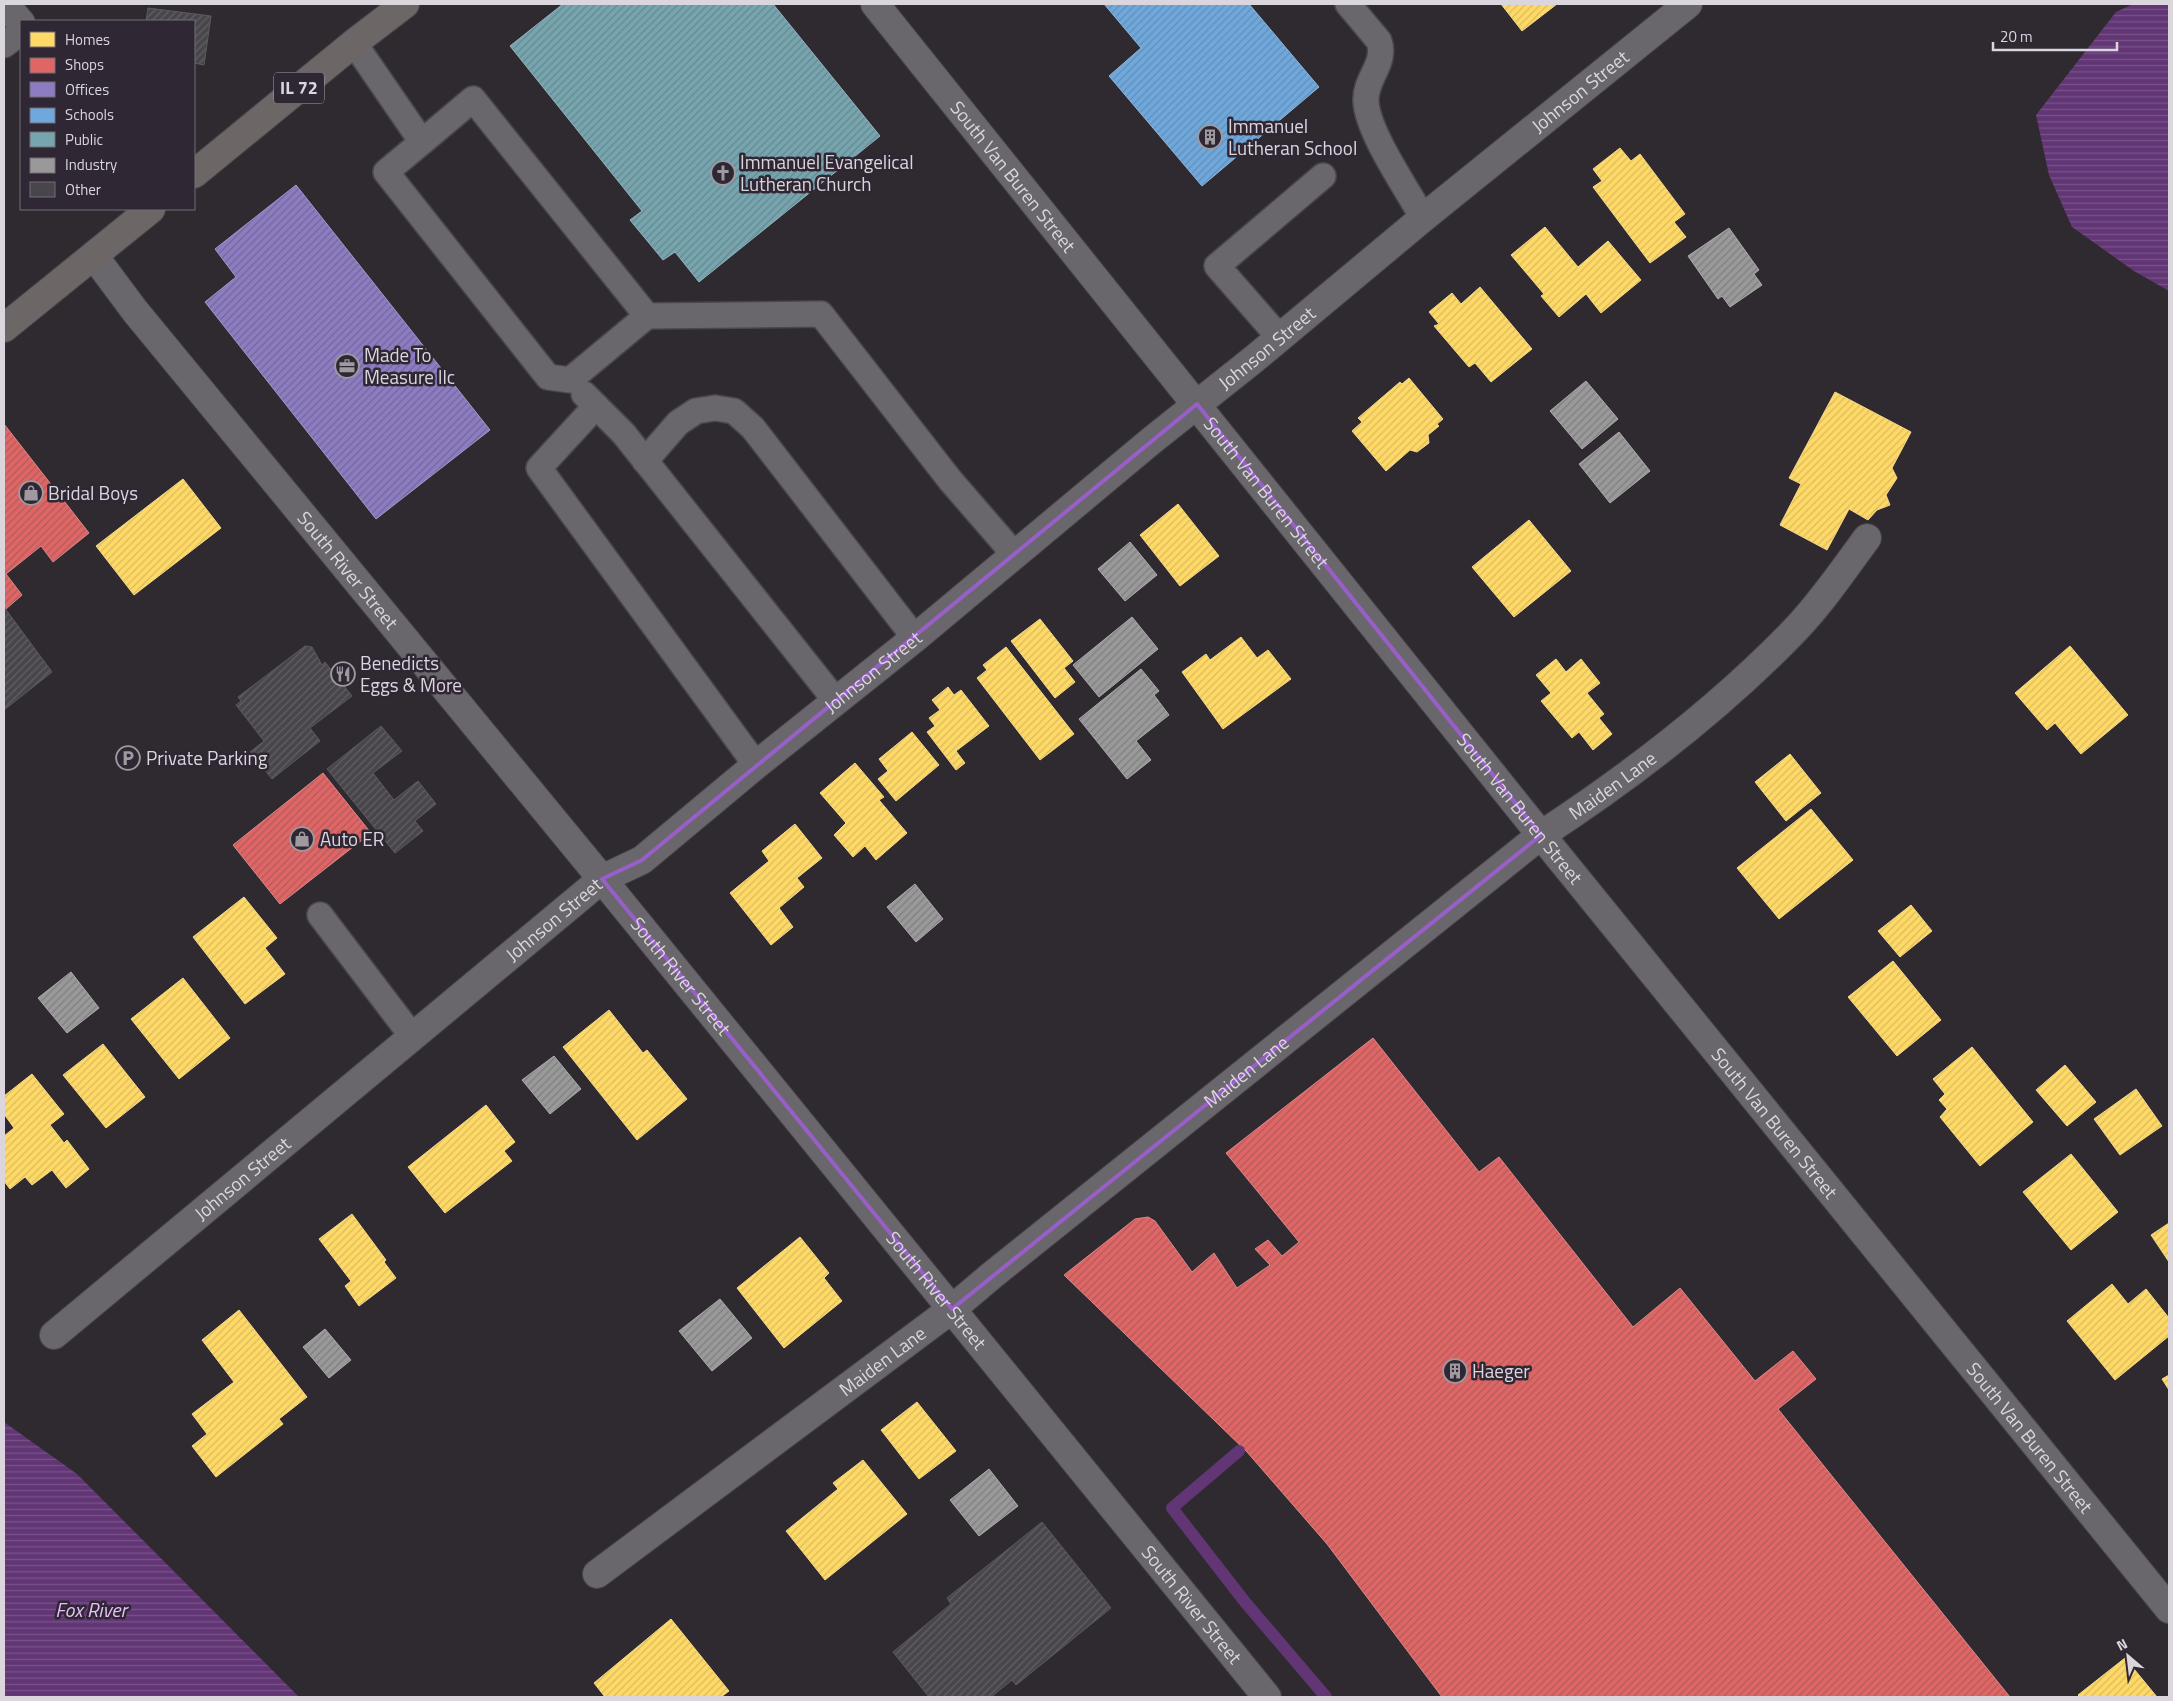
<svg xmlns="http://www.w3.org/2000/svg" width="2173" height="1701" font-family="'Titillium Web',sans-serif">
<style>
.water{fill:url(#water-rules)}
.homes{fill:url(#homes-hatch);stroke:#f4d88a}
.shops{fill:url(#shops-hatch);stroke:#de888a}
.offices{fill:url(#offices-hatch);stroke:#a597cb}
.schools{fill:url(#schools-hatch);stroke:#8fb6dc}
.public{fill:url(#public-hatch);stroke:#94b4bd}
.industry{fill:url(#industry-hatch);stroke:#adabad}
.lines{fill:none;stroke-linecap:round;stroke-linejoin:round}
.stream{stroke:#623675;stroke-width:12}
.building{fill:url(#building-hatch);stroke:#5d5a5f}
.lane-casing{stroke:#4a464b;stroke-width:28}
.street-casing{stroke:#4a464b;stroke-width:30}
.secondary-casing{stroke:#4a464b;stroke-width:30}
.primary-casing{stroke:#4a464b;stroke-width:30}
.lane{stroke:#6a676c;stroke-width:25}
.street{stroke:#6a676c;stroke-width:28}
.secondary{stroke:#6a676c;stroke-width:28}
.primary{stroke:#6c6666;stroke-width:28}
.marked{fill:none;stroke:#985fc8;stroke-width:4;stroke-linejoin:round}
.labels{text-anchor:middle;stroke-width:5;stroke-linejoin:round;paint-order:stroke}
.shield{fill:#2f2733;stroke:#a7a2aa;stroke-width:1}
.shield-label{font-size:18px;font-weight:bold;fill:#dbd6dd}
.street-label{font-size:19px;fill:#dbd6dd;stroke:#2f2733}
.poi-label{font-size:19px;fill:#dbd6dd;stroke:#2f2733;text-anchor:start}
.water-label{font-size:20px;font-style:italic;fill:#e7bffa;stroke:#2f2733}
</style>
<defs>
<pattern id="water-rules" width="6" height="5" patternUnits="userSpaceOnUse" patternTransform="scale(1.25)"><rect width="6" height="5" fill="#623675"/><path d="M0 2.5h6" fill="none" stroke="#785288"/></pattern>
<pattern id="homes-hatch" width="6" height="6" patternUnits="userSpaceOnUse" patternTransform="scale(1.25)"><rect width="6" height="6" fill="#ffd966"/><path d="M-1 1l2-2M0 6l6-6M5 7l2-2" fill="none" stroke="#d9ba5f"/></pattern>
<pattern id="shops-hatch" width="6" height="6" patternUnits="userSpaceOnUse" patternTransform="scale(1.25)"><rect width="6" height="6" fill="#e06666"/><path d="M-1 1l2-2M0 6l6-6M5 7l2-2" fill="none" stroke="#b15b5b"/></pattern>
<pattern id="offices-hatch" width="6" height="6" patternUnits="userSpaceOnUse" patternTransform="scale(1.25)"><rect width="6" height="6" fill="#8e7cc3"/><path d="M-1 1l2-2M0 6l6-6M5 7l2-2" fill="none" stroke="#736796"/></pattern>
<pattern id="schools-hatch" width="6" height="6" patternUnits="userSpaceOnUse" patternTransform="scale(1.25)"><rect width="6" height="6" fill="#6fa8dc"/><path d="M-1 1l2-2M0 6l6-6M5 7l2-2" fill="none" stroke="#648eb6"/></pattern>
<pattern id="public-hatch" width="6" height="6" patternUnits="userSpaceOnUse" patternTransform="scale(1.25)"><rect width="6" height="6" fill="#76a5af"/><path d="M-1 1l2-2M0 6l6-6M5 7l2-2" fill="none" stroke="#66878e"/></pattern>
<pattern id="industry-hatch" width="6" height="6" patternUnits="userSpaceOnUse" patternTransform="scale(1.25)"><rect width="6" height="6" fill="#999"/><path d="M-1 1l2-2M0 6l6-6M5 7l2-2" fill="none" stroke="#7f7e7f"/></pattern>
<pattern id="building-hatch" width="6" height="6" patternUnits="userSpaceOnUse" patternTransform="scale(1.25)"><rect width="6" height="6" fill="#49464b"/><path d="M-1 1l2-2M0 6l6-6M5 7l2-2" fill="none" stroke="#636064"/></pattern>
</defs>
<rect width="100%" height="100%" fill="#2e2a30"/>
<g class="water">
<path d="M2133 4H2169V291L2134 271 2072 227 2049 175 2036 115 2116 12Z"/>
<path d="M4 1422 77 1474 299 1697H4Z"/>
</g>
<g class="homes">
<path d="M1501 4H1557L1522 31Z"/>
<path d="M1620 148 1631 161 1640 154 1685 214 1674 222 1686 237 1650 263 1593 187 1602 181 1593 169Z"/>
<path d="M1545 227 1578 267 1608 241 1641 280 1601 313 1586 294 1559 317 1541 296 1544 294 1511 255Z"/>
<path d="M1480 287 1532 349 1491 382 1475 363 1469 367 1434 326 1439 324 1429 312 1452 293 1461 304Z"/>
<path d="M1409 378 1443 419 1437 424 1439 426 1428 435 1429 443 1417 452 1410 450 1386 471 1352 431 1362 422 1358 418 1400 382 1402 384Z"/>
<path d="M1835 392 1911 432 1892 468 1897 478 1886 495 1890 505 1877 510 1868 520 1849 509 1827 550 1780 525 1801 484 1789 478Z"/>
<path d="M183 479 221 528 134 595 96 546Z"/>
<path d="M1178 504 1219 556 1180 586 1140 535Z"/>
<path d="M1529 520 1571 571 1514 617 1472 567Z"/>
<path d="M1040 619 1073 661 1064 668 1075 682 1055 698 1011 641Z"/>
<path d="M1241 637 1257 658 1268 650 1291 679 1223 729 1182 672 1206 654 1210 660Z"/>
<path d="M2070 646 2128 715 2081 754 2055 723 2047 730 2015 693Z"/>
<path d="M1006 647 1074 734 1040 760 977 678 987 670 983 665Z"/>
<path d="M1556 659 1566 672 1581 659 1600 683 1587 693 1604 714 1599 718 1612 734 1593 750 1579 732 1572 738 1541 701 1551 693 1536 675Z"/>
<path d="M948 687 954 695 961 690 989 726 956 751 965 763 956 770 927 732 935 726 929 718 940 710 932 700Z"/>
<path d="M912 732 939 765 896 801 878 779 888 771 879 759Z"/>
<path d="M1790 754 1821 793 1786 821 1755 782Z"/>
<path d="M855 763 884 797 879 800 907 833 876 860 865 846 853 857 834 835 846 823 820 793Z"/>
<path d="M1811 809 1853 860 1779 919 1737 868Z"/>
<path d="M795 824 822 858 797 878 804 887 779 908 793 927 771 945 730 893 769 861 762 851Z"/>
<path d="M244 897 277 938 265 948 285 974 245 1004 193 937Z"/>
<path d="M1911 905 1932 931 1900 957 1878 931Z"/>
<path d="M1893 961 1941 1020 1897 1056 1848 997Z"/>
<path d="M183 978 230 1038 179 1079 131 1019Z"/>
<path d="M609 1010 643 1053 647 1050 687 1099 637 1140 563 1047Z"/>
<path d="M103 1044 145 1097 106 1128 63 1075Z"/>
<path d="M1972 1047 2033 1122 1980 1166 1940 1117 1947 1109 1939 1100 1945 1094 1933 1079Z"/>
<path d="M2065 1065 2096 1102 2067 1126 2036 1090Z"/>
<path d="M32 1074 64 1114 50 1125 64 1143 67 1140 89 1169 66 1188 52 1170 32 1185 25 1177 10 1189 4 1181V1136L14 1128 4 1114V1096Z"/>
<path d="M2136 1089 2162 1126 2120 1155 2094 1119Z"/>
<path d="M486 1105 515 1142 504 1151 512 1161 445 1213 408 1167Z"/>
<path d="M2071 1154 2118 1212 2071 1250 2023 1192Z"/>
<path d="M352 1214 386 1260 384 1262 396 1278 359 1306 345 1286 351 1281 319 1239Z"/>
<path d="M2169 1223V1262L2151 1235Z"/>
<path d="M800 1237 829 1273 824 1278 842 1301 784 1348 737 1288Z"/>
<path d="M2112 1284 2128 1304 2146 1289 2169 1318V1336L2115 1380 2067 1321Z"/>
<path d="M239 1310 307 1397 279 1419 283 1424 216 1477 192 1446 207 1434 192 1414 234 1382 202 1340Z"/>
<path d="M2169 1375V1390L2162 1379Z"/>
<path d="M917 1402 956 1451 919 1479 881 1430Z"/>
<path d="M863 1460 907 1514 825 1580 786 1531 838 1489 833 1483Z"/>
<path d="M671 1619 729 1691 721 1697H605L594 1683Z"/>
<path d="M2125 1658 2157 1697H2080L2078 1695Z"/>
</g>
<g class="shops">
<path d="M4 424 89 533 53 562 41 546 6 574 22 595 6 609 4 607Z"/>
<path d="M323 773 371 833 280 904 233 845Z"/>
<path d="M1373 1038 1479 1172 1499 1157 1633 1327 1680 1288 1755 1381 1793 1351 1816 1379 1778 1409 2010 1697H1442L1327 1544 1247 1452 1064 1275 1135 1219 1148 1217 1155 1221 1192 1272 1214 1253 1237 1288 1270 1265 1255 1249 1268 1240 1282 1256 1299 1242 1226 1153Z"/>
</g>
<path class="offices" d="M296 185 490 430 376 519 205 302 236 277 215 249Z"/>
<path class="schools" d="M1104 4H1249L1319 87 1202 186 1109 76 1141 48Z"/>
<path class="public" d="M563 4H773L880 136 699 282 675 252 663 260 630 220 642 211 510 46Z"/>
<g class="industry">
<path d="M1729 228 1759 270 1754 274 1762 285 1730 307 1722 296 1718 299 1688 256Z"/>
<path d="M1586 381 1618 419 1582 449 1550 411Z"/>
<path d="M1619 432 1650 471 1610 503 1579 464Z"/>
<path d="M1130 542 1157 575 1125 601 1098 569Z"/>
<path d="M1132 617 1158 649 1099 697 1073 665Z"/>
<path d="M1141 669 1159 691 1154 695 1169 715 1136 741 1151 760 1127 779 1079 719Z"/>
<path d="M915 884 943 919 916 942 887 907Z"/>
<path d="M71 972 99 1008 67 1033 38 998Z"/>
<path d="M554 1056 581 1089 550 1114 522 1080Z"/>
<path d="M720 1299 752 1338 712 1371 679 1331Z"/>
<path d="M325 1329 351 1360 329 1378 303 1347Z"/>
<path d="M989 1469 1018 1506 979 1536 950 1500Z"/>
</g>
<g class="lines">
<path class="stream" d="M1239 1451 1172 1508 1245 1602 1326 1697"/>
</g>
<g class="building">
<path d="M148 8 211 16 204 65 194 63V21H146Z"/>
<path d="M4 607 52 672 4 710Z"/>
<path d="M305 646 312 647 322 665 325 662 352 696 310 728 320 741 272 779 250 752 264 741 236 705 241 701 238 697Z"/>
<path d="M381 726 402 751 373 773 394 800 418 781 436 804 415 821 423 831 395 853 327 769Z"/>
<path d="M1042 1522 1111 1608 1016 1685 1012 1680 991 1697H929L893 1652 951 1604 947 1598Z"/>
</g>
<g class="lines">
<g class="lane-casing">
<g id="lane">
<path d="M1348 4 1379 41C1387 64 1364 79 1366 102 1368 133 1407 189 1423 218"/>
<path d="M354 43 422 142 386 172 548 377 570 380 647 316 473 99 422 142"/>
<path d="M4 45 21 32"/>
<path d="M647 316 821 314 950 480 1015 555"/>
<path d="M1280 338 1217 266 1323 176"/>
<path d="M584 394 624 434 836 701"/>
<path d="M596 406 539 468 756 765"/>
<path d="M645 461 678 423 696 411 715 408 734 411 753 428 915 638"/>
<path d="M320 915 412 1036"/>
</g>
</g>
<g class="street-casing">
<g id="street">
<path d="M5 4 21 23"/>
<path id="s1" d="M54 1335 602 879 642 860 756 765 915 638 1151 441 1254 359 1423 218 1688 4"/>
<path id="s2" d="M597 1574 952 1309 991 1276 1541 835C1631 776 1720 708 1795 630 1822 602 1844 569 1867 538"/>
</g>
</g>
<g class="secondary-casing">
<g id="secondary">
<path id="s3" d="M875 4 1541 835 2169 1609"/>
<path id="s4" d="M94 256 135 311 602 879 1267 1697"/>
</g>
</g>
<g class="primary-casing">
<g id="primary">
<path d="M194 174 354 43 405 4"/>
<path d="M4 328 151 209"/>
</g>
</g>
<use href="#lane" class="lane"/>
<use href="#street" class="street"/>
<use href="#secondary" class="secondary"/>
<use href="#primary" class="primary"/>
</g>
<path class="marked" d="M1197 404 1541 835 952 1309 602 879 642 860Z"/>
<defs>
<g id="building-ring" transform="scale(1.25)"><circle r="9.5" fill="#2f2733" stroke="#9e9aa0" stroke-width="1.5"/><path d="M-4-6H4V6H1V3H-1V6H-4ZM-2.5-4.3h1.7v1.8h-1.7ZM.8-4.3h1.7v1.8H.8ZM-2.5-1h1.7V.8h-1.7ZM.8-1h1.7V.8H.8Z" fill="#9e9aa0"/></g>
<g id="church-ring" transform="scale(1.25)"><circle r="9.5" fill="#2f2733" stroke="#9e9aa0" stroke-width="1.5"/><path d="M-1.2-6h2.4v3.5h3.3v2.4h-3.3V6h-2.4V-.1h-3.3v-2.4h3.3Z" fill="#9e9aa0"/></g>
<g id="office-ring" transform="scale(1.25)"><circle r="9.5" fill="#2f2733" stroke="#9e9aa0" stroke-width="1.5"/><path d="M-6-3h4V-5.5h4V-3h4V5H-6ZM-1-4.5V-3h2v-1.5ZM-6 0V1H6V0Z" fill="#9e9aa0"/></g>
<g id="shop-ring" transform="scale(1.25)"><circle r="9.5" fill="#2f2733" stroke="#9e9aa0" stroke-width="1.5"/><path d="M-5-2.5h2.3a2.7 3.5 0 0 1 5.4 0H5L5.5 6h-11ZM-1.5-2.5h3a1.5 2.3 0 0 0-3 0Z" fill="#9e9aa0"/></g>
<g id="restaurant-ring" transform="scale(1.25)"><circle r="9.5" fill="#2f2733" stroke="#9e9aa0" stroke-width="1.5"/><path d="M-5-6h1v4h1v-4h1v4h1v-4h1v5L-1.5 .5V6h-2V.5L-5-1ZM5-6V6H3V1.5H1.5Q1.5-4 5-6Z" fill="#9e9aa0"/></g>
<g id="parking-ring" transform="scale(1.25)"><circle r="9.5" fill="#2f2733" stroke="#9e9aa0" stroke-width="1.5"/><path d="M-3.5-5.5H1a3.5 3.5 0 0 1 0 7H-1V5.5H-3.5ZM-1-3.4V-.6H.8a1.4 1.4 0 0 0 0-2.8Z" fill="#9e9aa0"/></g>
</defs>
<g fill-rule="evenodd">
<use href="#building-ring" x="1210" y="137"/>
<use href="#church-ring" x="723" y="173"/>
<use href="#office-ring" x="347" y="366"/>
<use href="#shop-ring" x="31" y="493"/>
<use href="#restaurant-ring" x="343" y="674"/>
<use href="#parking-ring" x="128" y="758"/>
<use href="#shop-ring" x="302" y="839"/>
<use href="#building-ring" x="1455" y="1371"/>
</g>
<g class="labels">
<rect class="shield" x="274" y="72.5" width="50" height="31" rx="4"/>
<g class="shield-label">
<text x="299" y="94">IL 72</text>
</g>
<g class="street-label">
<text dy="7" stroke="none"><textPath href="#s1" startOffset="1970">Johnson Street</textPath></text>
<text dy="7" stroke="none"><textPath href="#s3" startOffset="221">South Van Buren Street</textPath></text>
<text dy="7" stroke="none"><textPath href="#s1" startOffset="1565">Johnson Street</textPath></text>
<text dy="7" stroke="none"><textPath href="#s3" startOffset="626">South Van Buren Street</textPath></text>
<text dy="7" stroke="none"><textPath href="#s4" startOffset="404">South River Street</textPath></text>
<text dy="7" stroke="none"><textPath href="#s1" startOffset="1055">Johnson Street</textPath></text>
<text dy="7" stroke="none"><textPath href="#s2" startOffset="1286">Maiden Lane</textPath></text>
<text dy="7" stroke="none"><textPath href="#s3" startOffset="1031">South Van Buren Street</textPath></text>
<text dy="7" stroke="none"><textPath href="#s1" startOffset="650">Johnson Street</textPath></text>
<text dy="7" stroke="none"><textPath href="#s4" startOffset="929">South River Street</textPath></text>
<text dy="7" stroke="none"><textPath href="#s2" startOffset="821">Maiden Lane</textPath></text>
<text dy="7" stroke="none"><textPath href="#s3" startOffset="1436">South Van Buren Street</textPath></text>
<text dy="7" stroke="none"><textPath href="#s1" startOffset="245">Johnson Street</textPath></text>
<text dy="7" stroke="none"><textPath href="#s4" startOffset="1334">South River Street</textPath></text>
<text dy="7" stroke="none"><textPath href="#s2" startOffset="356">Maiden Lane</textPath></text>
<text dy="7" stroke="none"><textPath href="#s3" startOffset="1841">South Van Buren Street</textPath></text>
<text dy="7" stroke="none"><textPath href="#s4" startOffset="1739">South River Street</textPath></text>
</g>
<g class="poi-label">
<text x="1228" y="133">Immanuel<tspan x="1228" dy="22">Lutheran School</tspan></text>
<text x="740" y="169">Immanuel Evangelical<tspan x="740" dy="22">Lutheran Church</tspan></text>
<text x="364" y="362">Made To<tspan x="364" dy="22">Measure llc</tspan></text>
<text x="48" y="500">Bridal Boys</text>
<text x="360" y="670">Benedicts<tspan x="360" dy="22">Eggs &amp; More</tspan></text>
<text x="146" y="765">Private Parking</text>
<text x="320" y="846">Auto ER</text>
<text x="1472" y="1378">Haeger</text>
</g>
<g class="water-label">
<text x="91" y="1617">Fox River</text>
</g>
</g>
<rect width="2173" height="1701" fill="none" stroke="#dbd6dd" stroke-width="10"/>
<rect x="20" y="20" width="175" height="190" fill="#2f2733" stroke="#746d77"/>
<rect x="30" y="32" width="25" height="15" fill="#ffd966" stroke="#746d77"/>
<text x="65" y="45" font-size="15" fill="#dbd6dd">Homes</text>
<rect x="30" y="58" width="25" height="15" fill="#e06666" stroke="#746d77"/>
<text x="65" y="70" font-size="15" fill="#dbd6dd">Shops</text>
<rect x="30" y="82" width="25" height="15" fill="#8e7cc3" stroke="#746d77"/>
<text x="65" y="95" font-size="15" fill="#dbd6dd">Offices</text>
<rect x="30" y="108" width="25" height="15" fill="#6fa8dc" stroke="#746d77"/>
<text x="65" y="120" font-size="15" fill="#dbd6dd">Schools</text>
<rect x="30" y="132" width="25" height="15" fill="#76a5af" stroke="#746d77"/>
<text x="65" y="145" font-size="15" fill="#dbd6dd">Public</text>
<rect x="30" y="158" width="25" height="15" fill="#999999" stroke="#746d77"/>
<text x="65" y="170" font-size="15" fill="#dbd6dd">Industry</text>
<rect x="30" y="182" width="25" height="15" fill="#49464b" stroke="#746d77"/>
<text x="65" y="195" font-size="15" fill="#dbd6dd">Other</text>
<g transform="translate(2128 1656) rotate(332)" stroke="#2f2733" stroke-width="4" paint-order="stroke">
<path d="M0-4L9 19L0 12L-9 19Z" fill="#dbd6dd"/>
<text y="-8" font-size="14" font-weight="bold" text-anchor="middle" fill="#dbd6dd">N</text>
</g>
<path d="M1993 42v8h124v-8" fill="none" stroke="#dbd6dd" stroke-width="2.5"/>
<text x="2000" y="42" font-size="15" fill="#dbd6dd" stroke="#2f2733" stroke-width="4" paint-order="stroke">20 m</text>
</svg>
